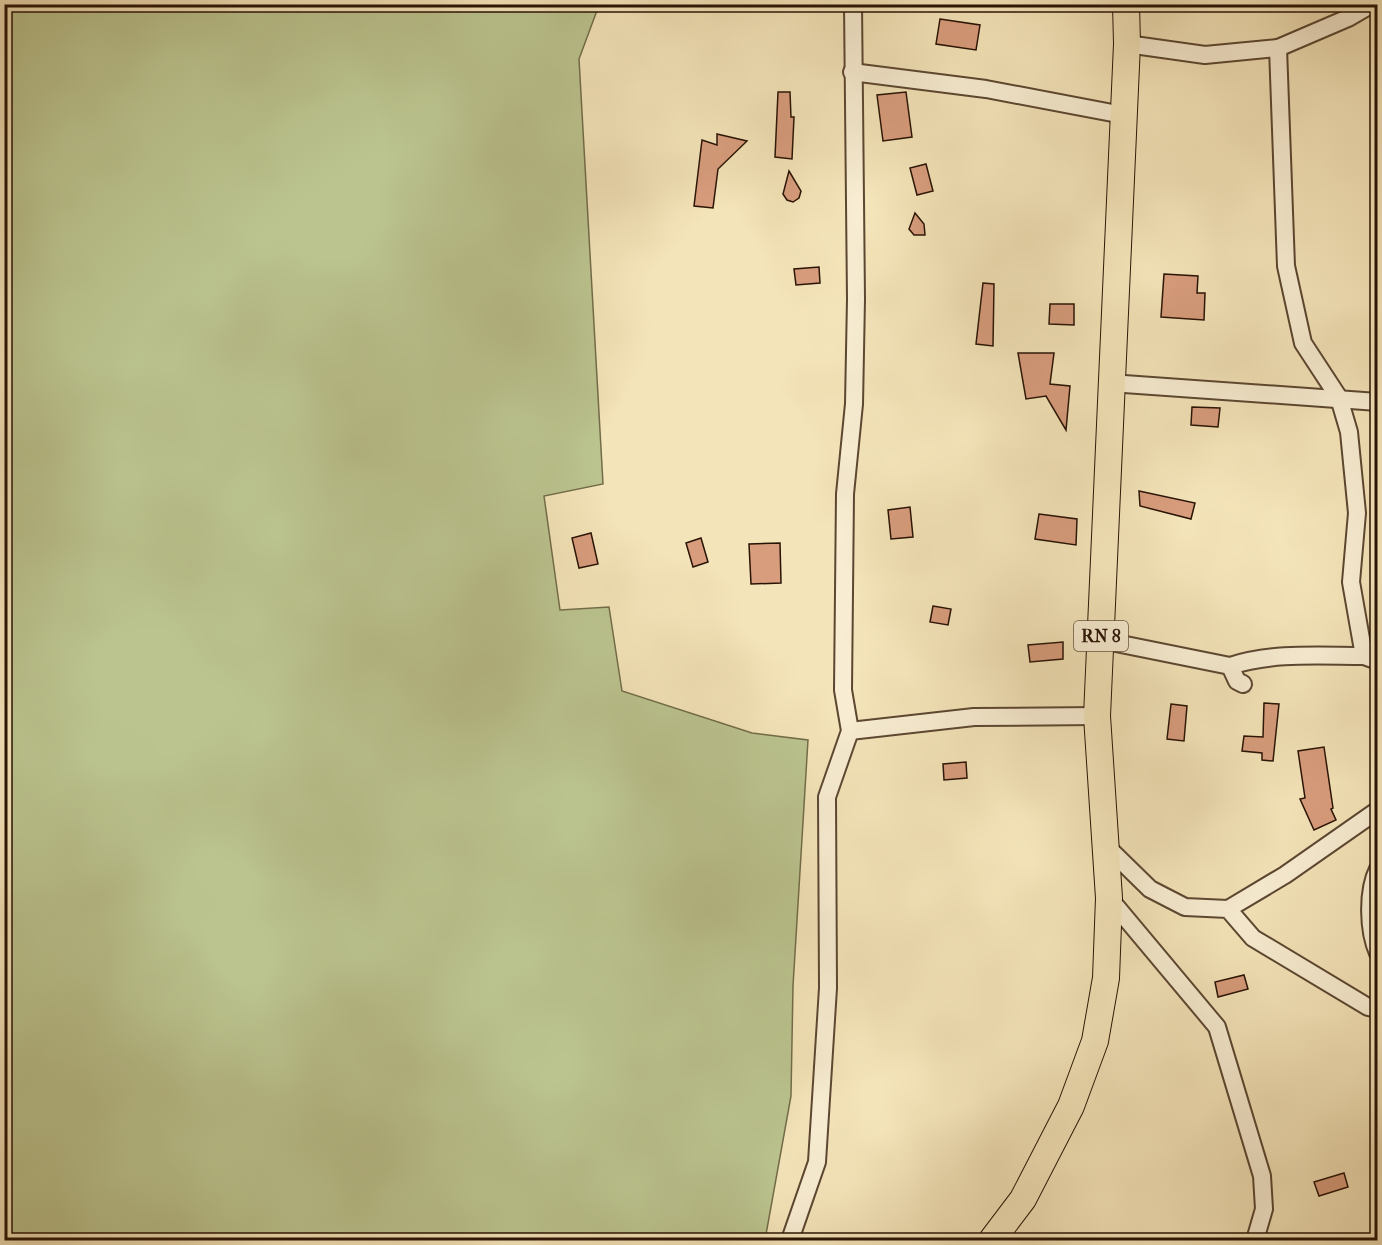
<svg xmlns="http://www.w3.org/2000/svg" width="1382" height="1245" font-family="'IM FELL French Canon',serif">
<style>
.green{fill:#bbc48f;stroke:#726c4a;stroke-width:1.5}
.building{fill:#d89d7d;stroke:#291305;stroke-width:1.5}
.lines{fill:none;stroke-linecap:round;stroke-linejoin:round}
.minor-casing{stroke:#5c4732;stroke-width:20}
.primary-casing{stroke:#291305;stroke-width:28}
.minor{stroke:#f8edd2;stroke-width:16}
.primary{stroke:#f4e4b9;stroke-width:26}
.labels{text-anchor:middle;stroke-width:6;stroke-linejoin:round;paint-order:stroke}
.shield{fill:#f8edd2;stroke:#675442;stroke-width:1.5}
.shield-label{font-size:18px;font-weight:bold;fill:#291305}
</style>
<rect width="100%" height="100%" fill="#f4e4b9"/>
<filter id="stains"><feTurbulence type="fractalNoise" baseFrequency=".00333" numOctaves="4"/><feColorMatrix values="0 0 0 0 .2 0 0 0 0 .09 0 0 0 0 .02 0 0 0 .5 -.17"/></filter>
<radialGradient id="worn" r=".72"><stop offset=".6" stop-color="#630" stop-opacity="0"/><stop offset="1" stop-color="#630" stop-opacity=".3"/></radialGradient>
<path class="green" d="M5 4 599 5 579 59 603 484 544 496 560 610 609 607 622 691 752 733 808 740 793 986 791 1096 765 1240H5Z"/>
<g class="building">
<path d="M940 19 980 25 976 50 936 44Z"/>
<path d="M778 92H790L791 117H794L792 159 775 157Z"/>
<path d="M906 92 912 137 883 141 877 95Z"/>
<path d="M717 134 747 141 718 169 713 208 694 206 702 140 717 145Z"/>
<path d="M926 164 933 191 917 195 910 168Z"/>
<path d="M789 171 801 191 799 198 793 202 787 200 783 194Z"/>
<path d="M915 213 924 224 925 235H914L909 229Z"/>
<path d="M819 267 820 283 796 285 794 269Z"/>
<path d="M1164 274 1198 276 1197 293H1205L1204 320 1161 317Z"/>
<path d="M983 283 994 284 993 346 976 344Z"/>
<path d="M1050 304H1074V325L1049 324Z"/>
<path d="M1018 353H1054L1050 384 1070 386 1066 430 1046 396 1026 399Z"/>
<path d="M1192 407 1220 408 1218 427 1191 425Z"/>
<path d="M1139 491 1195 503 1191 519 1140 506Z"/>
<path d="M910 507 913 537 891 539 888 510Z"/>
<path d="M1039 514 1077 519 1076 545 1035 539Z"/>
<path d="M591 533 598 564 579 568 572 538Z"/>
<path d="M701 538 708 562 693 567 686 543Z"/>
<path d="M780 543 781 583 751 584 749 544Z"/>
<path d="M933 606 951 609 948 625 930 622Z"/>
<path d="M1063 642V659L1030 662 1028 645Z"/>
<path d="M1264 703 1279 704 1273 761 1262 760V753L1242 751 1244 736 1263 737Z"/>
<path d="M1171 704 1187 706 1184 741 1167 739Z"/>
<path d="M1324 747 1333 808 1331 809 1336 820 1314 830 1300 799 1305 798 1298 751Z"/>
<path d="M966 762 967 778 944 780 943 764Z"/>
<path d="M1244 975 1248 989 1218 997 1215 982Z"/>
<path d="M1344 1173 1348 1187 1319 1196 1314 1182Z"/>
</g>
<g class="lines">
<g class="minor-casing">
<g id="minor">
<path d="M1127 44 1205 55 1278 48 1348 18 1372 4"/>
<path d="M1278 48 1286 266 1303 343 1339 398 1349 432 1357 513 1351 582 1364 656 1378 661"/>
<path d="M852 72 986 89 1123 115"/>
<path d="M1110 383 1378 402"/>
<path d="M1101 640 1230 666 1237 681 1243 684"/>
<path d="M1230 666C1273 652 1320 656 1364 656"/>
<path d="M850 731 974 717 1097 716"/>
<path d="M1105 845 1150 889 1185 907 1228 909 1253 938 1368 1007 1378 1009"/>
<path d="M1378 869C1367 891 1368 931 1378 953"/>
<path d="M1109 898 1217 1027 1262 1176 1264 1209 1255 1240"/>
<path d="M1228 909 1285 875 1378 810"/>
<path d="M790 1240 817 1162 828 988 827 797 850 731 843 690 845 494 854 404 856 299 853 4"/>
</g>
</g>
<g class="primary-casing">
<path id="primary" d="M992 1240 1023 1199 1071 1106 1095 1041 1106 978 1109 898 1097 716 1127 44 1126 4"/>
</g>
<use href="#minor" class="minor"/>
<use href="#primary" class="primary"/>
</g>
<g class="labels">
<rect class="shield" x="1074" y="621" width="54" height="30" rx="4.5"/>
<g class="shield-label">
<text x="1101" y="642">RN 8</text>
</g>
</g>
<rect width="1382" height="1245" fill="none" stroke="#f4e4b9" stroke-width="24"/>
<rect x="6" y="6" width="1370" height="1233" fill="none" stroke="#291305" stroke-width="3"/>
<rect x="12" y="12" width="1358" height="1221" fill="none" stroke="#291305" stroke-width="1.5"/>
<rect width="100%" height="100%" filter="url(#stains)"/>
<rect width="100%" height="100%" fill="url(#worn)"/>
</svg>
